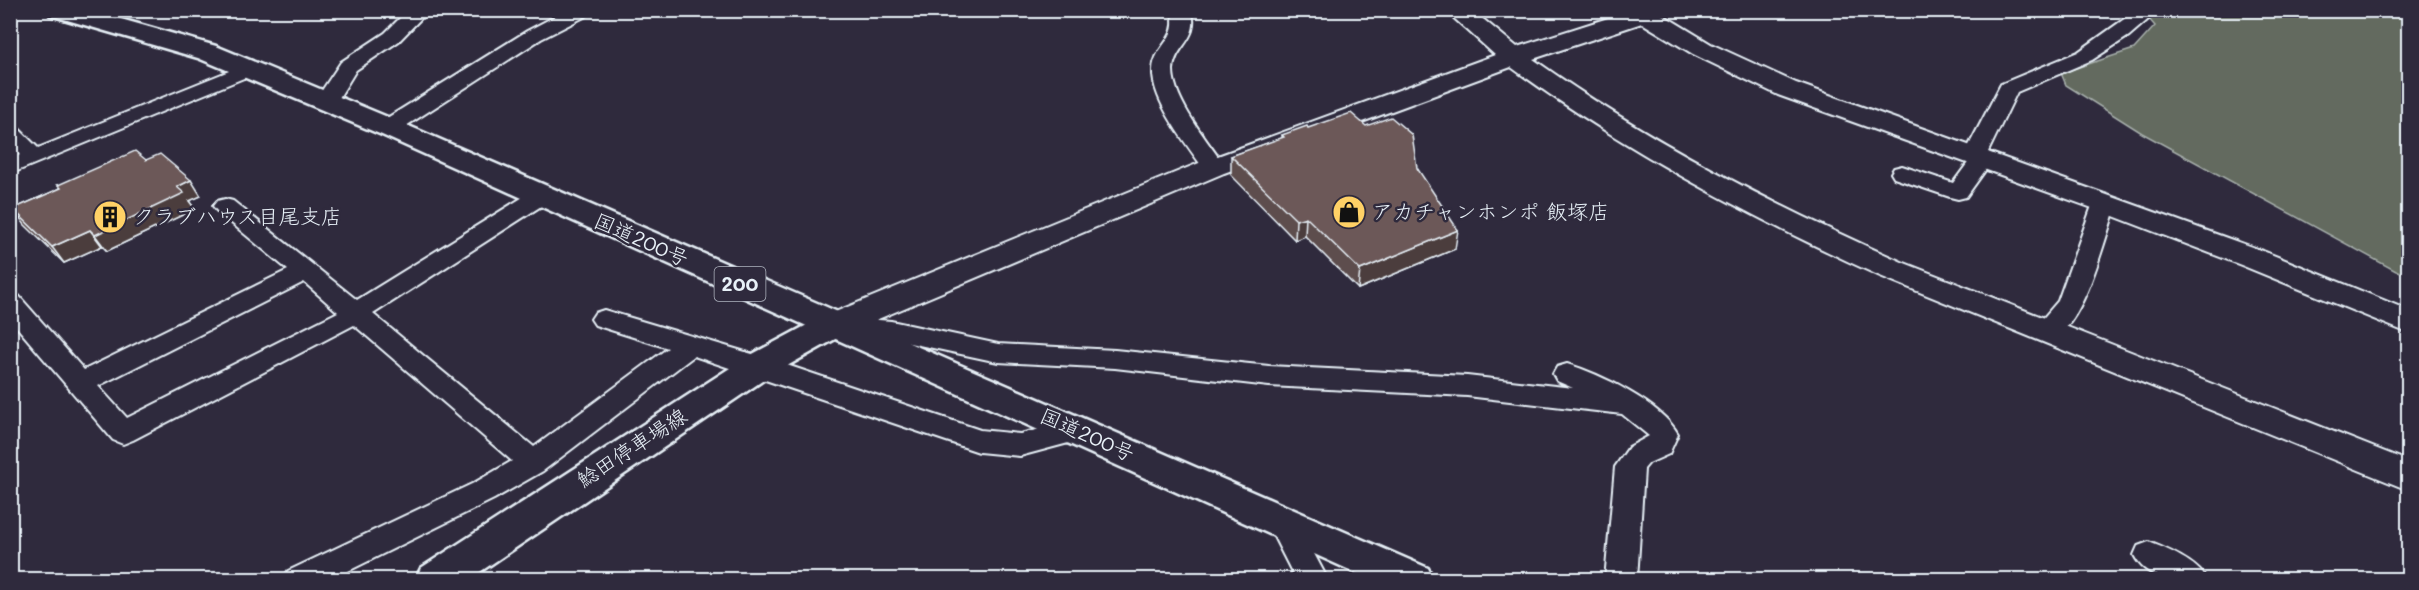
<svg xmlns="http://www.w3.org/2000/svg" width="2419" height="590" font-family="Mali,'Klee One',sans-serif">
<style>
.green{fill:#636b5e;stroke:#a6aeab;stroke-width:1.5}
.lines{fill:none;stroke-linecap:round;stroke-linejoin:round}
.minor-casing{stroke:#e8f1f8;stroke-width:4}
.tertiary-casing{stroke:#e8f1f8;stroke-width:4}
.secondary-casing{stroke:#e8f1f8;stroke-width:5}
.trunk-casing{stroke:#e8f1f8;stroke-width:5}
.minor{fill:#2f2a3d;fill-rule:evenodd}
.tertiary{fill:#2f2a3d;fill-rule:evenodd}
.secondary{fill:#2f2a3d;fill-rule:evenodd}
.trunk{fill:#2f2a3d;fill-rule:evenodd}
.wall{fill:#5d4d4d;stroke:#e8f1f8;stroke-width:1.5}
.shaded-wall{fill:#4c3e3e;stroke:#e8f1f8;stroke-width:1.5}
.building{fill:#6c5959;stroke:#e8f1f8;stroke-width:1.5}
.labels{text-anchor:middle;stroke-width:5;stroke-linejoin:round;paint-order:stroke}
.shield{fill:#2f2a3d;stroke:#b0b5c0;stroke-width:1.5}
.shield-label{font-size:20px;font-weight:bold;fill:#e8f1f8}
.poi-label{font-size:21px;fill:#e8f1f8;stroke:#2f2a3d;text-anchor:start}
.street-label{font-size:21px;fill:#e8f1f8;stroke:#2f2a3d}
</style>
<rect width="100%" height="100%" fill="#2f2a3d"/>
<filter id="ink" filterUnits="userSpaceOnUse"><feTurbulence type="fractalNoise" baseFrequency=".0167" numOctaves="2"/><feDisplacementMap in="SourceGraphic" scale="12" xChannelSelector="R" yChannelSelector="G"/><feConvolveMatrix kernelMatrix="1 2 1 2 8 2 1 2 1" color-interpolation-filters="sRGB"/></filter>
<g filter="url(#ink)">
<path class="green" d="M2142 11H2408V273L2396 271 2142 133 2066 85 2061 73 2134 49 2155 26Z"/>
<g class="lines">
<g class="minor-casing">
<g id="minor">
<path d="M408 10H429L399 41 356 70 334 106 326 107 318 106 315 101 341 62 385 33Z"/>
<path d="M567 10H592L590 14 541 39 395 133 387 135 379 133 376 128 379 123 527 31Z"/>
<path d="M1171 10H1191C1201 39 1174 46 1173 70 1173 101 1209 142 1225 167L1222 172 1214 174 1206 172C1189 147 1151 101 1153 70 1154 45 1181 39 1171 10Z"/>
<path d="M2137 10H2159L2129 36 2092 60 2017 92 1988 152 1994 158 1966 197 1958 199 1950 197 1894 178 1891 173 1894 168 1902 166 1953 183 1970 160 1964 155 2001 84 2078 52Z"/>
<path d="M249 63 256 65 259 69 256 73 10 174V159L20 155 10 146V127L18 128 38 148Z"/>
<path d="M541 189 549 191 553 196 549 201 373 314 534 447 668 348 595 325 591 319 595 313 604 310 769 359 980 430 1020 434 1077 420 1087 424 1091 431 1087 438 1020 456 979 452 694 356 543 471 494 499 330 580H283L288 571 474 483 512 461 354 325 133 440 123 444 113 440 10 319V294L19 296 84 370 288 270 217 211 213 206 217 201 225 199 233 201 357 300 533 191ZM304 282 338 312 127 418 98 386Z"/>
<path d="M2105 196 2113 198 2117 203C2105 237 2086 319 2055 337 2049 340 2043 338 2037 336L2033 330 2058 301 2093 203 2097 198Z"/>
<path d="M843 317 891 321 998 344 1115 350 1269 366 1467 376 1573 388 1557 381 1553 374 1557 367 1567 364C1600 374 1661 403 1678 434L1669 454 1649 463 1644 469 1637 580H1605L1615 467 1629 447 1649 436 1622 414 1467 396 1269 386 1115 368 998 362 891 339 834 332 830 326 834 320Z"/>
<path d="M1282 511 1293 514 1328 580H1296L1267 523 1271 514Z"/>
<path d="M2149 542C2167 549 2198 562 2207 580 2180 580 2148 583 2134 555L2138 546Z"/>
</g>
</g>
<g class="tertiary-casing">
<path id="tertiary" d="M1445 10H1472L1517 47 1627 12 1625 10H1655L1711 44 1796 83 2263 251 2408 310V333L2241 265 2095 209 1778 95 1693 54 1642 23 1533 59C1648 141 1773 205 1902 262L2408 461V490L1880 276C1750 217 1626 151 1511 67L1224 173 845 333 834 336 823 333 818 325 823 317 1204 161 1495 55Z"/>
</g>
<g class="secondary-casing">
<path id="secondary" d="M834 313 846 317 851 325 846 333 771 375 468 580H415L421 568 747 357 822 317Z"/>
</g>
<g class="trunk-casing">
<path id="trunk" d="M47 10H89L216 46 402 123 1428 568 1434 580H1372L382 135 198 58 50 15Z"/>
</g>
<use href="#minor" class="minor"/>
<use href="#tertiary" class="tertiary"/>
<use href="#secondary" class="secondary"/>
<use href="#trunk" class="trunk"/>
</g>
<g class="wall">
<path d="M1308 128 1417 168 1455 249 1358 289 1305 236 1295 240 1231 175V156L1282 138V135Z"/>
<path d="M58 185 201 196 189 201 195 209 107 251 102 246 64 263 25 225 13 209 61 188Z"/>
</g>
<g class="shaded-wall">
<path d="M191 180 201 196 189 201 195 209 107 251 95 235 177 187Z"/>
<path d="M1306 217 1305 236 1295 240 1296 220Z"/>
<path d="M90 230 102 246 64 263 52 247Z"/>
<path d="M1458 230 1455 249 1358 289 1360 270Z"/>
</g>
<g class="building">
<path d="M1351 113 1366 126 1391 117 1412 135 1417 168 1458 230 1360 270 1306 217 1296 220 1231 156 1284 137 1282 135 1307 126 1308 128Z"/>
<path d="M135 151 146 160 160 154 191 180 177 187 184 193 95 235 90 230 52 247 13 209 61 188 58 185Z"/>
</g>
</g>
<defs>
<g id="shop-disc" transform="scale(1.725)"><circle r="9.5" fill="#ffd166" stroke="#2f2a3d"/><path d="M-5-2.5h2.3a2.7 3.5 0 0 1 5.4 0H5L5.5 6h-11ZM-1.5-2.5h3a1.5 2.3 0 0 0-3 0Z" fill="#111"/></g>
<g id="building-disc" transform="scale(1.725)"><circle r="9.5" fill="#ffd166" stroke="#2f2a3d"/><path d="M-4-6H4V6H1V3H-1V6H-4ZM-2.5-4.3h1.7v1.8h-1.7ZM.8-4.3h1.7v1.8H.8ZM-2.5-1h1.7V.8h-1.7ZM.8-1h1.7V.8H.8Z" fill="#111"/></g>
</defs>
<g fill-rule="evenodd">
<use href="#shop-disc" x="1349" y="212"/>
<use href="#building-disc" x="110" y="217"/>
</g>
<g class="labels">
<rect class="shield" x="714.5" y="267" width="51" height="34" rx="4.5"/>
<g class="shield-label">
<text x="740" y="291">200</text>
</g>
<g class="poi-label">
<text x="1372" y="219">アカチャンホンポ 飯塚店</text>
<text x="133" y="224">クラブハウス目尾支店</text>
</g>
<g class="street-label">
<text transform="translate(641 240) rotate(24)" y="7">国道200号</text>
<text transform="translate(1087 435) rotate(24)" y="7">国道200号</text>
<text transform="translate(632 448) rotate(-33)" y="7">鯰田停車場線</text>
</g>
</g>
<rect width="2419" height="590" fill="none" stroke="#2f2a3d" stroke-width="36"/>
<rect x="18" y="18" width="2383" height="554" fill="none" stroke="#e8f1f8" stroke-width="2" filter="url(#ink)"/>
</svg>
